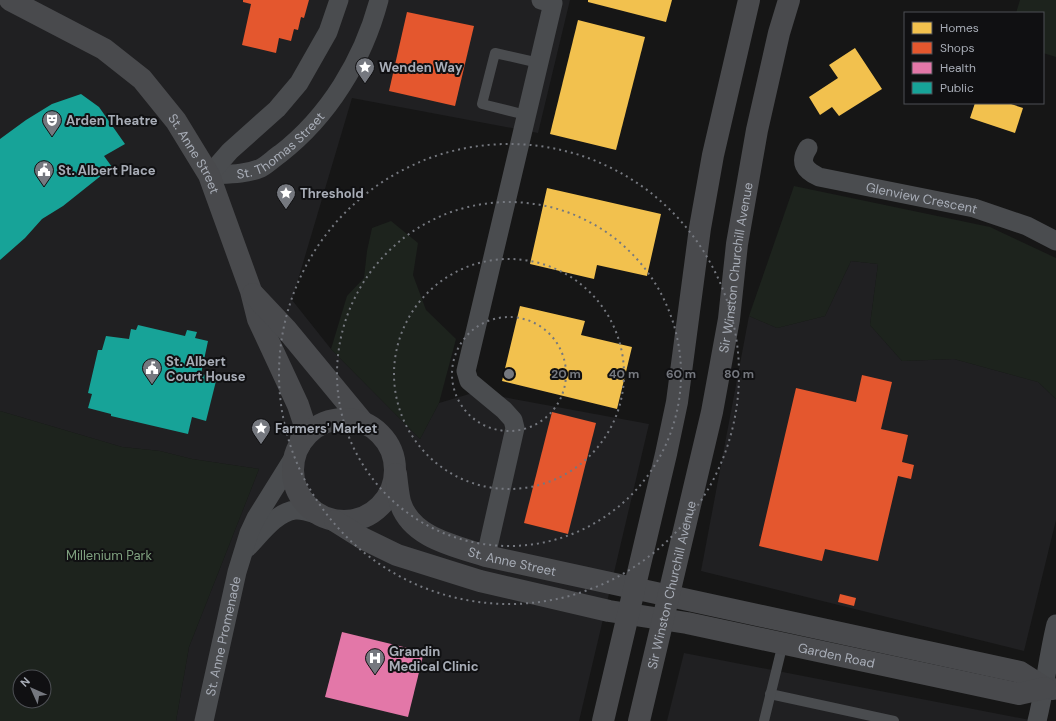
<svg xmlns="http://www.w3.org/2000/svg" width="1056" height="721" font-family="'DM Sans',sans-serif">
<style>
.built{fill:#202022}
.green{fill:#1d231d;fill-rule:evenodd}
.homes{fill:#f2c14e}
.shops{fill:#e4572e}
.health{fill:#e377a8}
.public{fill:#17a398}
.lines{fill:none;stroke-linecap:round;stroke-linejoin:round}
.lane{stroke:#4a4c4f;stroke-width:10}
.street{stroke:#4a4c4f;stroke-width:19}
.secondary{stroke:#494a4d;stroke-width:22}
.ring{fill:none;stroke:#75787f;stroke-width:2;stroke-dasharray:2 4}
.labels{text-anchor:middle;stroke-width:4;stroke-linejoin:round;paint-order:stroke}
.poi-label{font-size:13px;font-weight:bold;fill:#a8adb7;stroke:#101012;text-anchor:start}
.street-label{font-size:13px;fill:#a8adb7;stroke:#101012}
.park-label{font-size:13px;fill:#7fa17f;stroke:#101012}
.centre{fill:#75787f;stroke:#101012;stroke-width:2}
.ring-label{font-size:12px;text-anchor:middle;font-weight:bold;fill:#75787f;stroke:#101012;stroke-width:4;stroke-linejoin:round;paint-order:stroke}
</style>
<rect width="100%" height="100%" fill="#161616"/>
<g class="built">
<path d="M0 0H570L538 133 352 98 292 300 331 349 420 439 439 403 476 392 649 424 579 721H176L189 647 259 469 192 459 160 451 122 447 0 411Z"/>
<path d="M851 261 878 264 870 325 902 361 954 359 1038 382 1056 399V520L1024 651 701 571 749 316 777 328 825 316Z"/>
<path d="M684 653 1035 721H667Z"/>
</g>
<g class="green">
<path d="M1020 0H1056V57L1043 53V13H1016Z"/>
<path d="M794 186 990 227 1056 258V399L1038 382 954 359 902 361 870 325 878 264 851 261 825 316 777 328 749 316Z"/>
<path d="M391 221 418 243 413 275 426 310 456 339 439 403 420 439 331 349 347 296 364 278 367 251 372 228Z"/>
<path d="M0 411 122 447 160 451 192 459 259 469 189 647 176 721H0ZM20 677H44V701H20Z"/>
</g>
<g class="homes">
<path d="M588 0H672L666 22 588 2Z"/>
<path d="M578 20 645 37 616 150 550 134Z"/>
<path d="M855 48 882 89 839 116 832 107 820 115 809 97 838 78 829 65Z"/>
<path d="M975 103H1008L1023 108 1015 133 970 118Z"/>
<path d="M547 188 661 214 647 276 597 265 594 279 530 264Z"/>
<path d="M520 306 585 321 581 335 632 347 617 409 502 381Z"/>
</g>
<g class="shops">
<path d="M243 0H309L304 18 301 17 298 30 294 29 291 41 279 38 276 53 242 45 251 4 243 2Z"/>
<path d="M407 12 474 26 455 106 389 91Z"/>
<path d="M862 375 892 382 881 429 908 435 902 462 914 465 911 479 898 476 878 561 825 549 822 561 759 546 796 388 856 402Z"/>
<path d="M552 412 596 423 568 534 524 523Z"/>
<path d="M840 594 856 598 854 606 838 602Z"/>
</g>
<path class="health" d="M342 632 424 652 408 717 325 697Z"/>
<g class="public">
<path d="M81 94 99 107 125 144 104 156 112 167 63 206 42 219 25 238 0 260V139L26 120 52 104Z"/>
<path d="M138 325 185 336 187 330 197 332 195 338 208 341 201 374 217 377 206 421 192 417 188 434 111 416V414L88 408 92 394 88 393 98 350H102L106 336 129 339 131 329 136 330Z"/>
</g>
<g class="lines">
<g class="lane">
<path d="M526 115 482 104 495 53 539 63"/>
<path d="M770 694 894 721"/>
<path d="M764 721 783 643"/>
</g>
<g class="street">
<path id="s1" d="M808 148C799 162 804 170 819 177L974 208 1027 226 1056 241"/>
<path id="s2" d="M209 175C226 174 245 175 261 168 267 165 274 158 280 154 329 116 363 60 379 0"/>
<path d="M209 175 230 151 277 109 299 83 328 32 339 0"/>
<path d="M247 548C260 535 276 512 295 510 303 509 312 513 319 515"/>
<path d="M486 556 515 428 513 420 504 410 469 381 466 371 553 3 541 0"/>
<path id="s3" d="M204 721 237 572 249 533 256 518 294 457"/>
<path d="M1037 721C1045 689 1048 656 1056 624"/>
</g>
<g class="secondary">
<path id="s4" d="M10 0 104 49 142 79 176 121 209 175 251 291 258 319 298 405 304 423 300 444"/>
<path d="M253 294 286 329 362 421"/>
<circle cx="344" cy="470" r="51"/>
<path id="s5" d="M396 474C397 483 398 493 400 502 411 538 455 546 486 556L1020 672 1045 688 1053 689"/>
<path id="s6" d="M335 521 362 538 397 555 480 581 609 611 687 623 1019 694 1045 688"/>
<path d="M603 721 666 454 677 402 700 228 713 155 749 0"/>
<path id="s7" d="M639 721 712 412 729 319 737 244 757 130 779 33 789 0"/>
</g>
</g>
<g class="ring">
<circle cx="509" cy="374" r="57"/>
<circle cx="509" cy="374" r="115"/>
<circle cx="509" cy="374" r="172"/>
<circle cx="509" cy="374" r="230"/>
</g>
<defs>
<g id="sight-pin" transform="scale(1)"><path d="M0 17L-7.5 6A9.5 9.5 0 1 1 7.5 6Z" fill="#75787f" stroke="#101012"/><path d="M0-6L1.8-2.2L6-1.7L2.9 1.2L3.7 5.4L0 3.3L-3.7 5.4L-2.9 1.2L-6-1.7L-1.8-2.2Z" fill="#fff"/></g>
<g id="theatre-pin" transform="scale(1)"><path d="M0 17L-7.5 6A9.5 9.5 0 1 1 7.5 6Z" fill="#75787f" stroke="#101012"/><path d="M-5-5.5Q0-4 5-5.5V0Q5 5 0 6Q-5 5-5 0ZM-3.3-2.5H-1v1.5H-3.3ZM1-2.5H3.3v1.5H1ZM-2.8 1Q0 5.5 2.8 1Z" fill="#fff"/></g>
<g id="civic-pin" transform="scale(1)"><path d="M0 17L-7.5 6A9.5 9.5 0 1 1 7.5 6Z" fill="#75787f" stroke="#101012"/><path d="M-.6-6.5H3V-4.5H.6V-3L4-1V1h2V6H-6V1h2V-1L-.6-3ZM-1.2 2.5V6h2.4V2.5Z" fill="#fff"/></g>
<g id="hospital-pin" transform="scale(1)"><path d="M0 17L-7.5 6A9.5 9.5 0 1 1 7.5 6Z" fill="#75787f" stroke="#101012"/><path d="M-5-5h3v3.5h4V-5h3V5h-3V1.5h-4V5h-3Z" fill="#fff"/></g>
</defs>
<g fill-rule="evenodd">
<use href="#sight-pin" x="365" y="67"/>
<use href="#theatre-pin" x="52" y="120"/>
<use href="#civic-pin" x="44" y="170"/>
<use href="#sight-pin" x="286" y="193"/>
<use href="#civic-pin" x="152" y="368"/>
<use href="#sight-pin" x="261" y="428"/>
<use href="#hospital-pin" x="375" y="658"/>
</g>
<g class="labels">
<g class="poi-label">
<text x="379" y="72">Wenden Way</text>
<text x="66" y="125">Arden Theatre</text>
<text x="58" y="175">St. Albert Place</text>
<text x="300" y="198">Threshold</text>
<text x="166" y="366">St. Albert<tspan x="166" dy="15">Court House</tspan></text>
<text x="275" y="433">Farmers' Market</text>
<text x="389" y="656">Grandin<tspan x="389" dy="15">Medical Clinic</tspan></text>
</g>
<g class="street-label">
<text dy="5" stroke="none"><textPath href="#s2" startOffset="81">St. Thomas Street</textPath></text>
<text dy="5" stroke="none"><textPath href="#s4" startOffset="246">St. Anne Street</textPath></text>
<text dy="5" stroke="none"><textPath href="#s1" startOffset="142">Glenview Crescent</textPath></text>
<text dy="5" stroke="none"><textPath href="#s7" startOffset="464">Sir Winston Churchill Avenue</textPath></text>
<text dy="5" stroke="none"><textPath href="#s5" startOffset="161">St. Anne Street</textPath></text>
<text dy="5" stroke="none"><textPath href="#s7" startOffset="140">Sir Winston Churchill Avenue</textPath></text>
<text dy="5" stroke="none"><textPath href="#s3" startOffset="87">St. Anne Promenade</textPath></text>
<text dy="5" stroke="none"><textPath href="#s6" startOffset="522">Garden Road</textPath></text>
</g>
<g class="park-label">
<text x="109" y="560">Millenium Park</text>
</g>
</g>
<circle cx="509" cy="374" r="6" class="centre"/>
<g class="ring-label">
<text x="566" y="378">20 m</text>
<text x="624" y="378">40 m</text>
<text x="681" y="378">60 m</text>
<text x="739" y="378">80 m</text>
</g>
<rect x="904" y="12" width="140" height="92" fill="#101012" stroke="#4d4f54"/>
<rect x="912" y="22" width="20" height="12" fill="#f2c14e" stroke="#4d4f54"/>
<text x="940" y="32" font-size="12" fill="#a8adb7">Homes</text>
<rect x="912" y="42" width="20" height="12" fill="#e4572e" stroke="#4d4f54"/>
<text x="940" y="52" font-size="12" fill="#a8adb7">Shops</text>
<rect x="912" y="62" width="20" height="12" fill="#e377a8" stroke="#4d4f54"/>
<text x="940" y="72" font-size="12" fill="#a8adb7">Health</text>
<rect x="912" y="82" width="20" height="12" fill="#17a398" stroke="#4d4f54"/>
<text x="940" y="92" font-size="12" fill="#a8adb7">Public</text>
<g transform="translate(32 689) rotate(315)"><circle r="19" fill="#101012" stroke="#4d4f54"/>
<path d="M0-3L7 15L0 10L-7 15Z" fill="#75787f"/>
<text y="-6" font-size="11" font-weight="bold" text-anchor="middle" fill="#a8adb7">N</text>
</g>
</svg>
